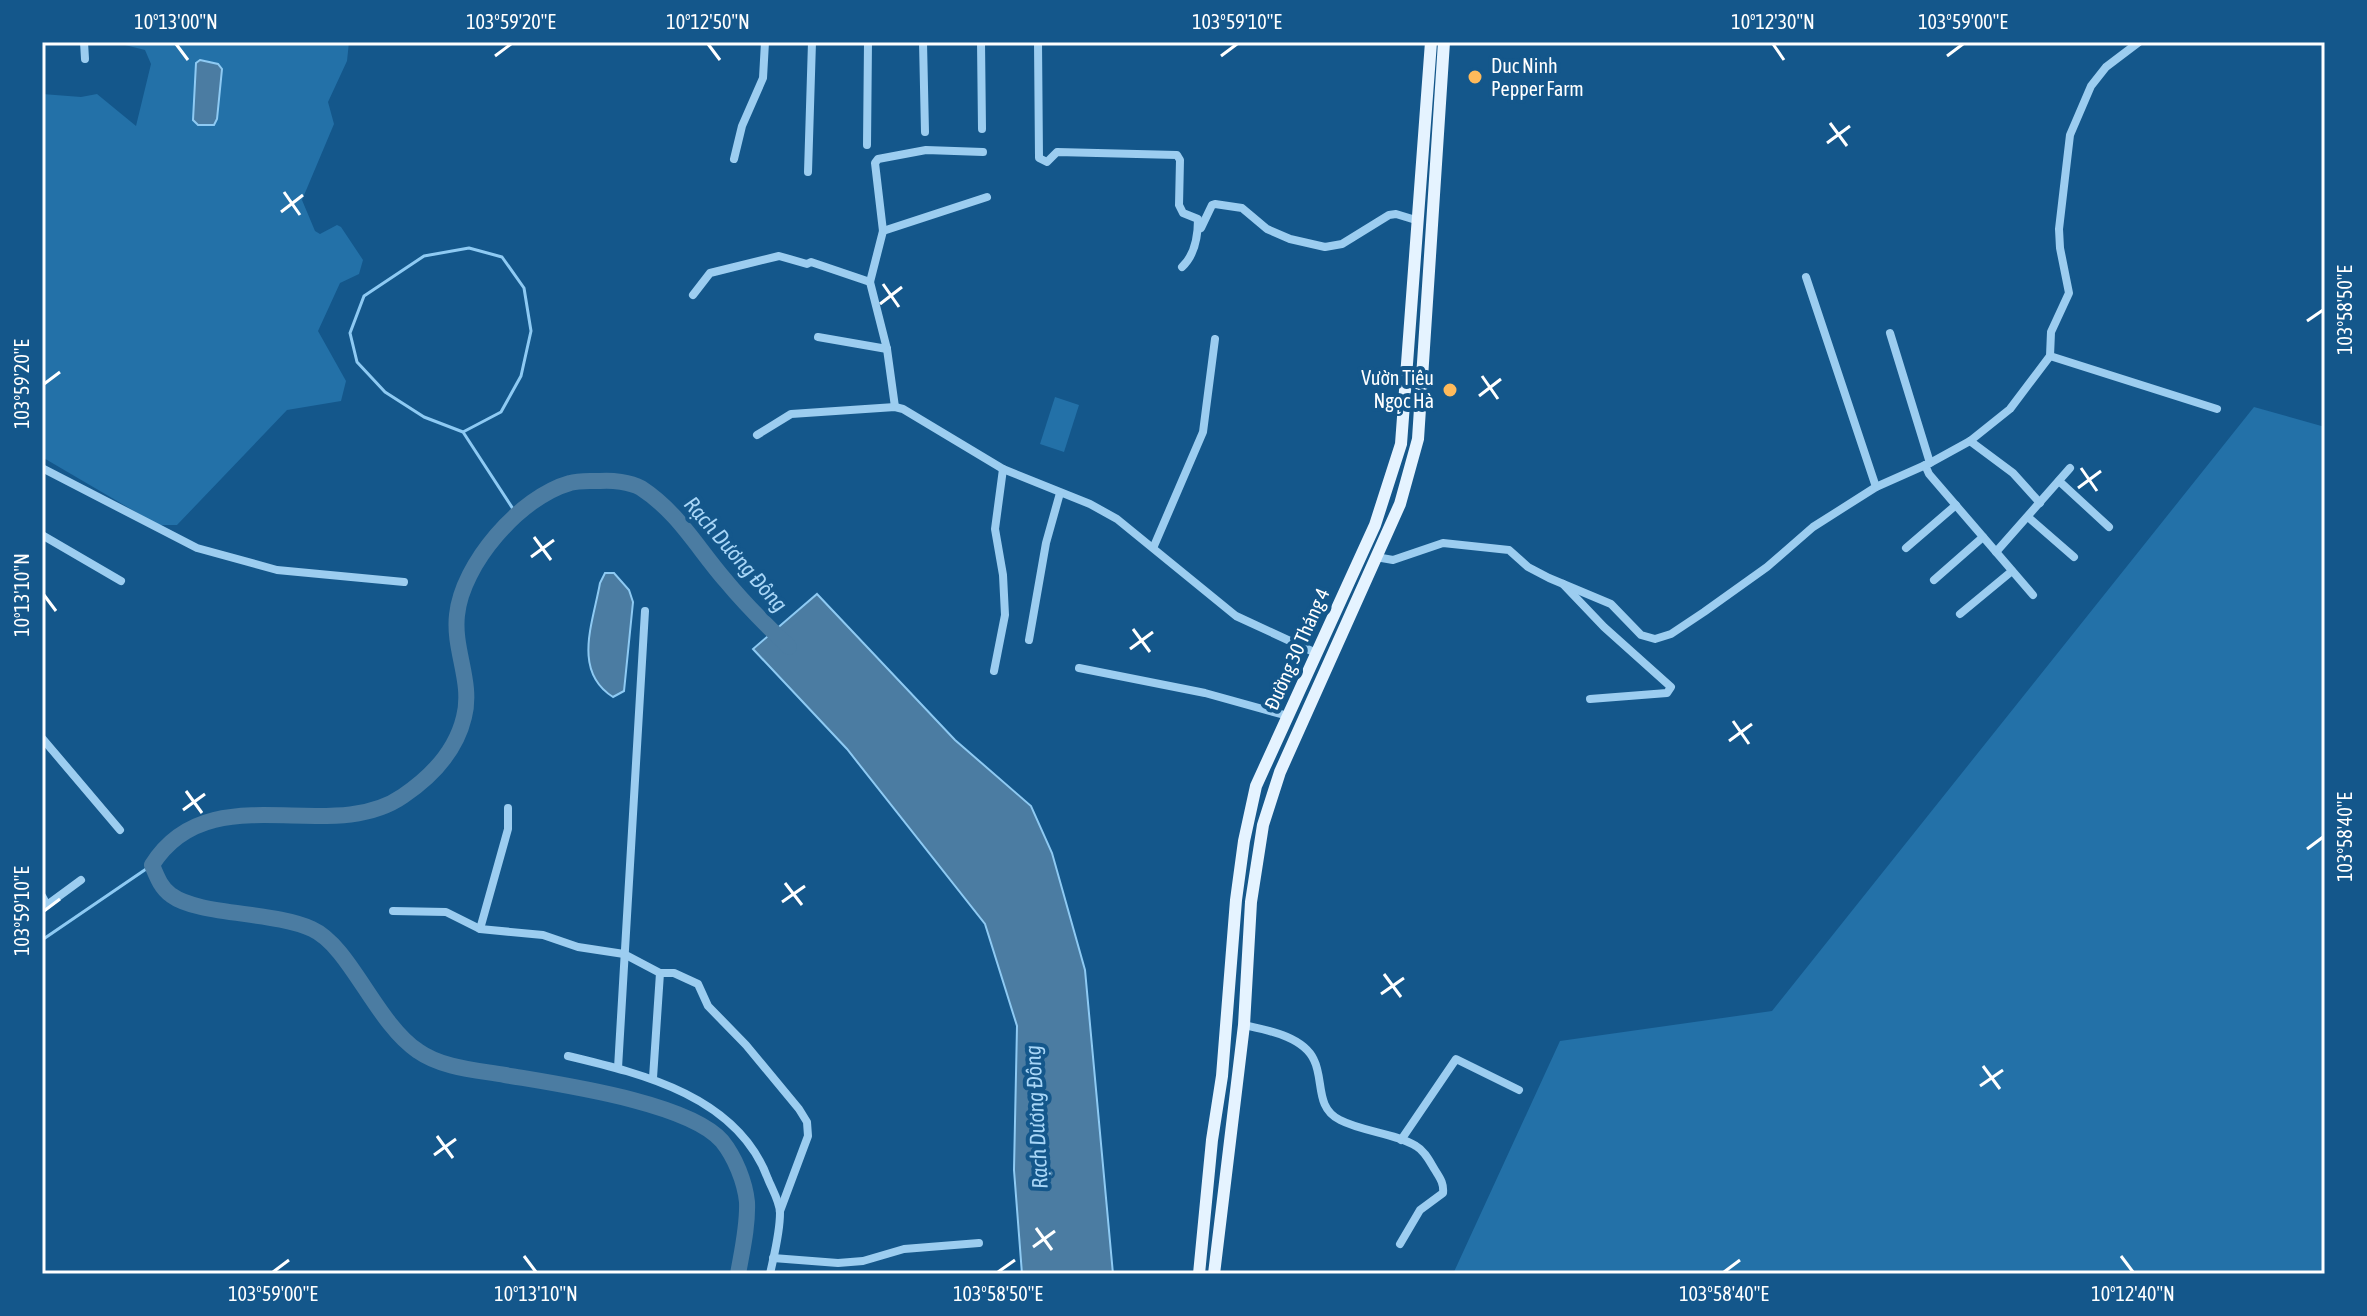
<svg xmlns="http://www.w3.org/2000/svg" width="2367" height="1316" font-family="'Asap Condensed',sans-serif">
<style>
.green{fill:#2371a8}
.water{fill:#4b7ca2;stroke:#8ecaf3;stroke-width:2}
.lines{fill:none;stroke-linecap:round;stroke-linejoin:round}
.stream{stroke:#8ecaf3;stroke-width:3}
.river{stroke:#4b7ca2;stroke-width:16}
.minor{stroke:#9ccdf0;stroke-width:8}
.primary{stroke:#e5f3ff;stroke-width:12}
.ticks{fill:none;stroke:#fff;stroke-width:3}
.poi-dot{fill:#ffba5b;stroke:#14578b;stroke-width:3}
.labels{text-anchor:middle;stroke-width:8;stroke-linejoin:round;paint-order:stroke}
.poi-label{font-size:20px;fill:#fff;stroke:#14578b;text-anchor:start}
.street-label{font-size:20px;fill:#fff;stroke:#14578b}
.water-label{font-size:22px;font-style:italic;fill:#a8d6f7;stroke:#14578b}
.neatline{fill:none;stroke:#fff;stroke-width:3}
.ticks-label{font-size:20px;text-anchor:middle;fill:#fff}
</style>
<rect width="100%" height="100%" fill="#14578b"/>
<g class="green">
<path d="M113 42H349L347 61 328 102 334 124 302 200 315 231 320 234 337 225 341 227 363 260 359 274 340 283 318 331 346 381 341 401 287 410 177 525H158L42 457V94L81 97 97 94 136 126 151 64 145 50Z"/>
<path d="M1055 397 1079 405 1064 452 1040 444Z"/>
<path d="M2254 407 2325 427V1274H1453L1560 1041 1772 1011Z"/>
</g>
<g class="water">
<path d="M200 60 218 64 222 69 217 119 214 125H198L193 120 196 63Z"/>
<path d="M605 573H614L629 590 633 602 624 691 613 697C572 671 593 623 600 583Z"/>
<path d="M817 594 955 740 1031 806 1052 853 1085 970 1113 1274H1022L1014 1170 1017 1026 985 924 847 749 753 649Z"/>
</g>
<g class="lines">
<g class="stream">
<path d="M463 432 501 412 521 376 531 331 524 288 502 257 469 248 424 256 364 296 350 333 357 362 385 392 424 417 463 432 517 515"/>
<path d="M42 940 152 865"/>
</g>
<path class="river" d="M738 1274C742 1251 748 1226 747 1202 745 1182 735 1157 722 1141 688 1102 557 1084 505 1075 476 1070 442 1068 418 1051 376 1023 350 946 312 929 274 911 199 916 171 895 161 888 157 877 152 865 210 773 330 847 403 796 431 777 456 751 464 717 473 682 453 650 457 615 462 564 520 497 570 483 579 480 590 481 600 481 612 480 630 482 641 488 678 512 698 549 726 581 745 604 767 626 789 647"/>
<g class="minor">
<path d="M84 42 85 59"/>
<path d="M923 42 925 132"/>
<path d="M981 42 982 129"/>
<path d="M1038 42 1039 158 1047 162 1057 152 1177 155 1180 160 1179 205 1183 213 1198 219C1198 237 1195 255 1182 267"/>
<path d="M867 145 868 42"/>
<path d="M734 159 742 126 763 78 765 42"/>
<path d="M808 172 812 42"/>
<path d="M1201 228 1212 205 1215 204 1242 208 1267 229 1290 239 1325 247 1342 244 1389 215 1396 214 1419 221"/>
<path d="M883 231 987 197"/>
<path d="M1806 277 1876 487"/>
<path d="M693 295 710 273 779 256 807 264 811 262 870 282"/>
<path d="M1890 333 1930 463"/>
<path d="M818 337 887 349"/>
<path d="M2050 356 2217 409"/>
<path d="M895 407 887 349 870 282 883 231 875 163 878 159 926 150 983 152"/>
<path d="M757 435 791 414 895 407 903 409 1003 469 1090 504 1117 519 1236 616 1316 653"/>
<path d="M1970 441 2013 473 2040 503"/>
<path d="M1925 465 1929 474 2033 595"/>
<path d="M42 468 197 548 277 570 404 582"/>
<path d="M2059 481 2109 527"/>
<path d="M2028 517 2074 557"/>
<path d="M42 535 121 581"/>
<path d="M1154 546 1203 432 1215 339"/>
<path d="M1906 548 1956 505"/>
<path d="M1996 552 2070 468"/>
<path d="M1376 557 1393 560 1443 543 1509 550 1528 567 1549 578 1611 604 1641 635 1655 639 1671 634 1704 612 1767 567 1813 527 1876 487 1930 463 1970 441 2010 409 2050 356 2051 332 2069 293 2060 248 2059 229 2070 135 2091 86 2106 67 2139 42"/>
<path d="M1934 580 1983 537"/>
<path d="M1563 584 1604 627 1671 687 1667 693 1590 699"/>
<path d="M1960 614 2012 571"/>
<path d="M1029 640 1046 543 1060 493"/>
<path d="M1079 668 1205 693 1288 716"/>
<path d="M994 671 1005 615 1003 575 995 529 1003 469"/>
<path d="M42 738 120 830"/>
<path d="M42 896 47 905 42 908"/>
<path d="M47 905 81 880"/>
<path d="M393 911 446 912 480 929 543 935 578 947 624 954 660 973H674L698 984 708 1006 746 1045 799 1109 807 1122 808 1136 780 1211"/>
<path d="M480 929 508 829V808"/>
<path d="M1244 1025C1266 1030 1303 1036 1314 1060 1324 1080 1315 1108 1340 1120 1363 1132 1395 1133 1416 1146 1425 1151 1430 1162 1435 1170 1440 1178 1444 1183 1443 1193L1420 1210 1400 1244"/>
<path d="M568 1056C644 1074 738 1097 768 1179 772 1189 780 1202 780 1213 780 1233 774 1255 770 1274"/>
<path d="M618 1068 645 611"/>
<path d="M653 1078 660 973"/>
<path d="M1401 1140 1456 1059 1519 1090"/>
<path d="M773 1258 838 1263 863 1261 904 1249 979 1243"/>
</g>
<g class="primary">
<path d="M1199 1274 1212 1140 1222 1076 1236 900 1244 841 1256 786 1375 525 1401 444 1431 42"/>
<path d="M1214 1274 1244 1025 1251 902 1263 825 1280 772 1400 504 1418 439 1444 42"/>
</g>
</g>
<path class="ticks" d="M176 44 188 60M708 44 720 60M1773 44 1784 60M495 56 511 44M1221 56 1237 44M1947 56 1963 44M1830 123 1847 146M1827 143 1850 126M284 192 300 215M281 212 303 195M883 284 899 307M880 304 902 287M2307 321 2323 310M1482 376 1498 399M44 384 60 372M1479 396 1501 379M2081 468 2097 491M2078 488 2101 471M534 537 551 560M531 557 554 540M44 595 56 611M1133 629 1150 652M1130 649 1153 632M1733 721 1749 744M1729 741 1752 724M186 791 202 813M183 810 205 794M2307 849 2323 837M785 883 802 905M782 902 805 886M44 911 60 899M1384 974 1401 997M1381 994 1404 978M1983 1066 2000 1089M1980 1086 2003 1070M437 1136 453 1158M434 1155 456 1139M1036 1228 1052 1250M1033 1247 1055 1231M524 1256 536 1272M2121 1256 2133 1272M273 1272 289 1260M998 1272 1015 1260M1724 1272 1740 1260"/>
<g class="poi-dot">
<circle cx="1475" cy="77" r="8"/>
<circle cx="1450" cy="390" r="8"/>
</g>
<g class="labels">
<g class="poi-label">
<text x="1491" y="73">Duc Ninh<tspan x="1491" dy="23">Pepper Farm</tspan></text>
<text x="1434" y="385" text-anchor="end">Vườn Tiêu<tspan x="1434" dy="23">Ngọc Hà</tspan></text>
</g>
<g class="street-label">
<text transform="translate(1297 649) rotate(-66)" y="7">Đường 30 Tháng 4</text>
</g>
<g class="water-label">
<text transform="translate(736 554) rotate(49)" y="8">Rạch Dương Đông</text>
<text transform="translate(1036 1117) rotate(-93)" y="8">Rạch Dương Đông</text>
</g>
</g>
<rect width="2367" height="1316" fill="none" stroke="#14578b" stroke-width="88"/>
<rect x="44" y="44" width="2279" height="1228" class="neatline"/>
<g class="ticks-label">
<text x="176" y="29">10°13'00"N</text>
<text x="511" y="29">103°59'20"E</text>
<text x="708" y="29">10°12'50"N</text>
<text x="1237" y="29">103°59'10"E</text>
<text x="1773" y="29">10°12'30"N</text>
<text x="1963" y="29">103°59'00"E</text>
<text transform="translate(2345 310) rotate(-90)" y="7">103°58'50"E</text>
<text transform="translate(22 384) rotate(-90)" y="7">103°59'20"E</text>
<text transform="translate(22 595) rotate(-90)" y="7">10°13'10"N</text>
<text transform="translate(2345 837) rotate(-90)" y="7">103°58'40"E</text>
<text transform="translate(22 911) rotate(-90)" y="7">103°59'10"E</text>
<text x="273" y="1301">103°59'00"E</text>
<text x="536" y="1301">10°13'10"N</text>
<text x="998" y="1301">103°58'50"E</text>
<text x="1724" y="1301">103°58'40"E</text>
<text x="2133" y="1301">10°12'40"N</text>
</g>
</svg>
